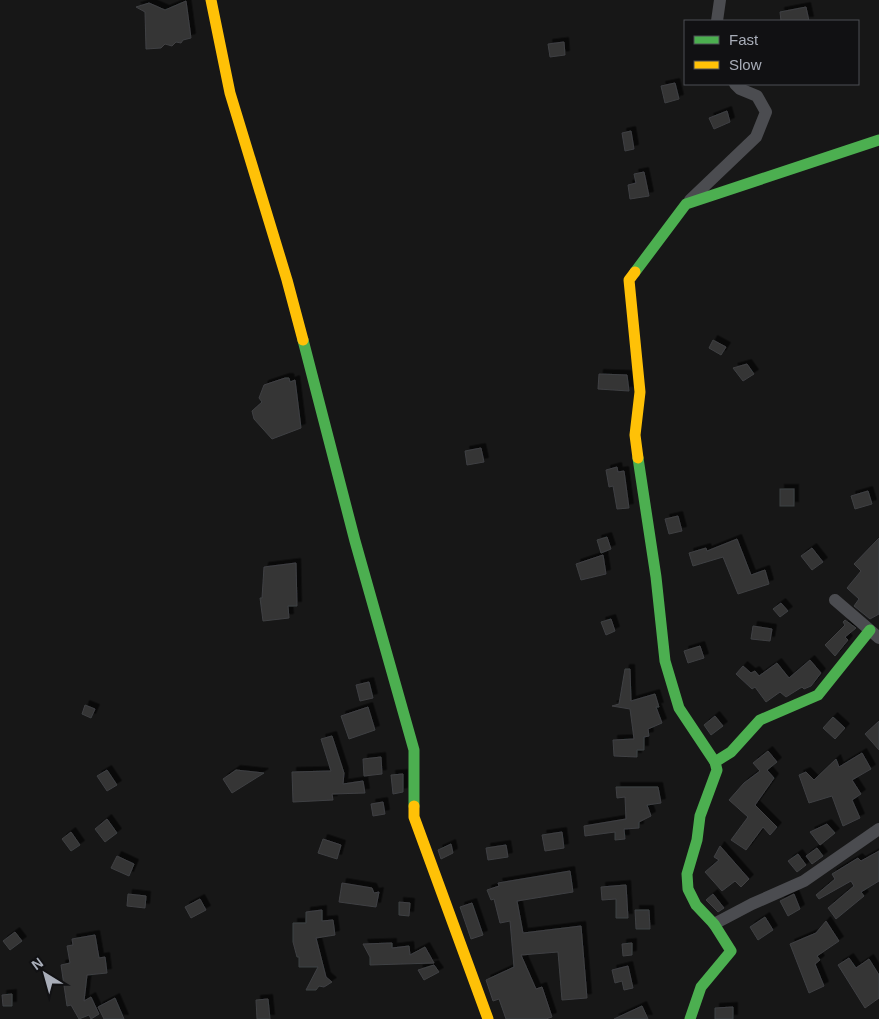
<svg xmlns="http://www.w3.org/2000/svg" width="879" height="1019" font-family="Arial,sans-serif">
<style>
.building{fill:#353536;stroke:#3f4043;filter:url(#shadow)}
.lines{fill:none;stroke-linecap:round;stroke-linejoin:round}
.street{stroke:#4b4c50;stroke-width:12}
.fast{stroke:#4caf50;stroke-width:11}
.slow{stroke:#ffc107;stroke-width:11}
</style>
<defs>
<filter id="shadow"><feDropShadow dx="4.5" dy="-4.5" stdDeviation="0" flood-color="#0009"/></filter>
</defs>
<rect width="100%" height="100%" fill="#171717"/>
<g class="building">
<path d="M186 1 191 38 183 40 181 43 176 42 172 46 165 44 161 48 146 49 145 12 136 7 149 3 165 10Z"/>
<path d="M806 7 809 21H781L780 12Z"/>
<path d="M564 42 565 55 550 57 548 44Z"/>
<path d="M675 83 679 99 665 103 661 86Z"/>
<path d="M727 111 730 122 714 129 709 118Z"/>
<path d="M631 131 634 149 625 151 622 133Z"/>
<path d="M644 172 649 196 630 199 628 185 636 183 634 174Z"/>
<path d="M713 340 726 347 721 355 709 348Z"/>
<path d="M747 364 754 374 743 381 733 368Z"/>
<path d="M599 374 627 375 629 391 598 389Z"/>
<path d="M285 378H289L290 382 295 380 301 428 272 439 254 419 252 411 262 402 259 398 264 385Z"/>
<path d="M481 448 484 462 467 465 465 451Z"/>
<path d="M617 467 618 472 624 471 629 508 617 509 613 486 609 487 606 470Z"/>
<rect x="780" y="489" width="14" height="17"/>
<path d="M868 491 872 504 855 509 851 496Z"/>
<path d="M678 516 682 531 669 534 665 519Z"/>
<path d="M607 537 611 549 601 553 597 540Z"/>
<path d="M879 538V614L870 619 854 606 859 599 847 588 861 571 854 564Z"/>
<path d="M737 539 751 575 765 570 769 584 738 594 723 557 693 566 689 553 706 548 707 551Z"/>
<path d="M812 548 823 562 812 570 801 556Z"/>
<path d="M603 555 606 574 581 580 576 564Z"/>
<path d="M296 563 297 606H288L289 618 263 621 260 598H262L264 567Z"/>
<path d="M781 603 788 611 780 617 773 609Z"/>
<path d="M611 619 615 631 606 635 601 622Z"/>
<path d="M845 620 856 628 845 637 848 640 835 656 825 645 845 625 843 622Z"/>
<path d="M753 626 772 629 770 641 751 639Z"/>
<path d="M700 646 704 658 688 663 684 651Z"/>
<path d="M810 660 821 673 811 686 804 689 802 687 786 697 780 692 766 702 755 687 752 689 736 674 743 666 751 673 755 671 759 676 777 663 789 678Z"/>
<path d="M625 669H630L631 701 655 694 659 707H656L662 723 648 729 649 736 644 737V750H637V757L614 756 613 740 634 739 630 709 612 706 619 704Z"/>
<path d="M369 682 373 698 360 701 356 685Z"/>
<path d="M85 705 95 709 91 718 82 714Z"/>
<path d="M368 707 375 730 349 739 341 716Z"/>
<path d="M715 716 723 726 711 735 704 725Z"/>
<path d="M833 717 845 728 835 739 823 728Z"/>
<path d="M879 721V750L865 734Z"/>
<path d="M332 736 344 773 343 784 363 781 365 793 332 794 333 800 293 802 292 772 331 771 321 739Z"/>
<path d="M768 751 777 762 767 770 774 778 755 805 777 827 770 835 763 827 746 850 731 840 748 817 729 800 744 783 760 771 753 763Z"/>
<path d="M862 753 871 769 852 780 861 794 852 800 860 818 843 826 832 796 809 803 799 775 806 772 814 780 836 759 839 767Z"/>
<path d="M381 757 382 774 364 776 363 759Z"/>
<path d="M107 770 117 785 107 791 97 776Z"/>
<path d="M236 770 264 773 232 793 223 779Z"/>
<path d="M403 774V792L393 794 391 775Z"/>
<path d="M616 787H658L661 803 647 805 651 816 639 822V828L624 829 625 839 615 840V832L585 836 584 826 626 819 625 797 617 798Z"/>
<path d="M383 802 385 814 373 816 371 804Z"/>
<path d="M107 819 117 833 105 842 95 829Z"/>
<path d="M827 824 835 833 820 845 810 832Z"/>
<path d="M71 832 80 845 71 851 62 839Z"/>
<path d="M562 832 564 848 545 851 542 835Z"/>
<path d="M323 839 341 845 337 859 318 853Z"/>
<path d="M451 844 453 853 441 859 438 850Z"/>
<path d="M506 845 508 857 488 860 486 848Z"/>
<path d="M720 846 749 879 741 887 735 881 722 891 705 872 719 860 714 857Z"/>
<path d="M817 848 823 856 812 864 806 856Z"/>
<path d="M879 851V881L861 892 864 896 836 919 828 908 854 886 851 881 819 899 816 895 835 879 832 874 858 858 861 861Z"/>
<path d="M798 854 806 865 797 872 788 861Z"/>
<path d="M117 856 134 864 129 876 111 868Z"/>
<path d="M570 871 573 892 517 901 523 933 581 926 587 998 562 1000 558 952 521 955 536 989 542 987 552 1017 546 1019H506L499 999 493 1001 486 980 514 967 510 921 500 923 494 899 491 900 487 890 499 886 498 883Z"/>
<path d="M342 883 372 888 374 893 379 892 376 907 339 902Z"/>
<path d="M626 885 628 918H616V899L602 900 601 887Z"/>
<path d="M128 894 146 896 145 908 127 906Z"/>
<path d="M713 894 724 908 718 912 706 900Z"/>
<path d="M794 894 800 909 788 916 780 901Z"/>
<path d="M200 899 206 910 191 918 185 907Z"/>
<path d="M399 902 410 903 409 916 399 915Z"/>
<path d="M472 903 483 935 471 939 460 907Z"/>
<path d="M322 910V921L333 920 335 935 316 938 326 977 332 982 324 987 319 986 316 990H306L318 967H299V957H297L293 942V923H306V912Z"/>
<path d="M635 910H649L650 929H636Z"/>
<path d="M765 917 773 930 758 940 750 927Z"/>
<path d="M826 921 839 941 817 956 820 960 815 964 824 986 809 993 790 944 816 933Z"/>
<path d="M15 932 22 941 10 950 3 941Z"/>
<path d="M95 935 99 958 105 957 107 973 87 975 84 1001 91 997 99 1014 91 1019 89 1015 79 1019 71 1005 67 1006 61 965 70 963 67 946 73 945 72 939Z"/>
<path d="M392 943V948L409 946 410 955 425 947 434 963 370 965V957L363 944Z"/>
<path d="M632 943V955L623 956 622 944Z"/>
<path d="M849 958 856 968 869 959 879 975V998L865 1008 838 965Z"/>
<path d="M434 965 439 972 424 980 418 970Z"/>
<path d="M628 966 633 988 624 990 622 981 615 983 612 970Z"/>
<path d="M12 994V1006H3L2 995Z"/>
<path d="M115 998 124 1019H104L98 1007Z"/>
<path d="M268 999 270 1019H257L256 1000Z"/>
<path d="M642 1006 648 1019H614Z"/>
<path d="M733 1007V1019H715V1008Z"/>
</g>
<g class="lines">
<g class="street">
<path d="M717 21 720 0"/>
<path d="M690 200 756 137 766 112 757 96 740 89 735 84"/>
<path d="M835 600 879 638"/>
<path d="M714 924 752 904 804 881 879 829"/>
</g>
<g class="fast">
<path d="M635 272 686 204 879 140"/>
<path d="M303 340 355 541 414 750V806"/>
<path d="M638 458 656 577 665 661 679 708 715 762"/>
<path d="M690 1019 701 987 731 951 714 924 696 905 688 889 687 874 697 840 700 816 717 770 715 762 731 752 760 720 818 695 870 630"/>
</g>
<g class="slow">
<path d="M211 0 230 93 287 280 303 340"/>
<path d="M635 272 629 280 640 392 635 435 638 458"/>
<path d="M414 806V817L488 1019"/>
</g>
</g>
<rect x="684" y="20" width="175" height="65" fill="#111113" stroke="#4d4f55"/>
<rect x="694" y="36" width="25" height="8" fill="#4caf50" stroke="#4d4f55"/>
<text x="729" y="45" font-size="15" fill="#a8adb8">Fast</text>
<rect x="694" y="61" width="25" height="8" fill="#ffc107" stroke="#4d4f55"/>
<text x="729" y="70" font-size="15" fill="#a8adb8">Slow</text>
<g transform="translate(45 974) rotate(323)" stroke="#111113" stroke-width="4" paint-order="stroke">
<path d="M0-4L9 19L0 12L-9 19Z" fill="#a8adb8"/>
<text y="-8" font-size="14" font-weight="bold" text-anchor="middle" fill="#a8adb8">N</text>
</g>
</svg>
